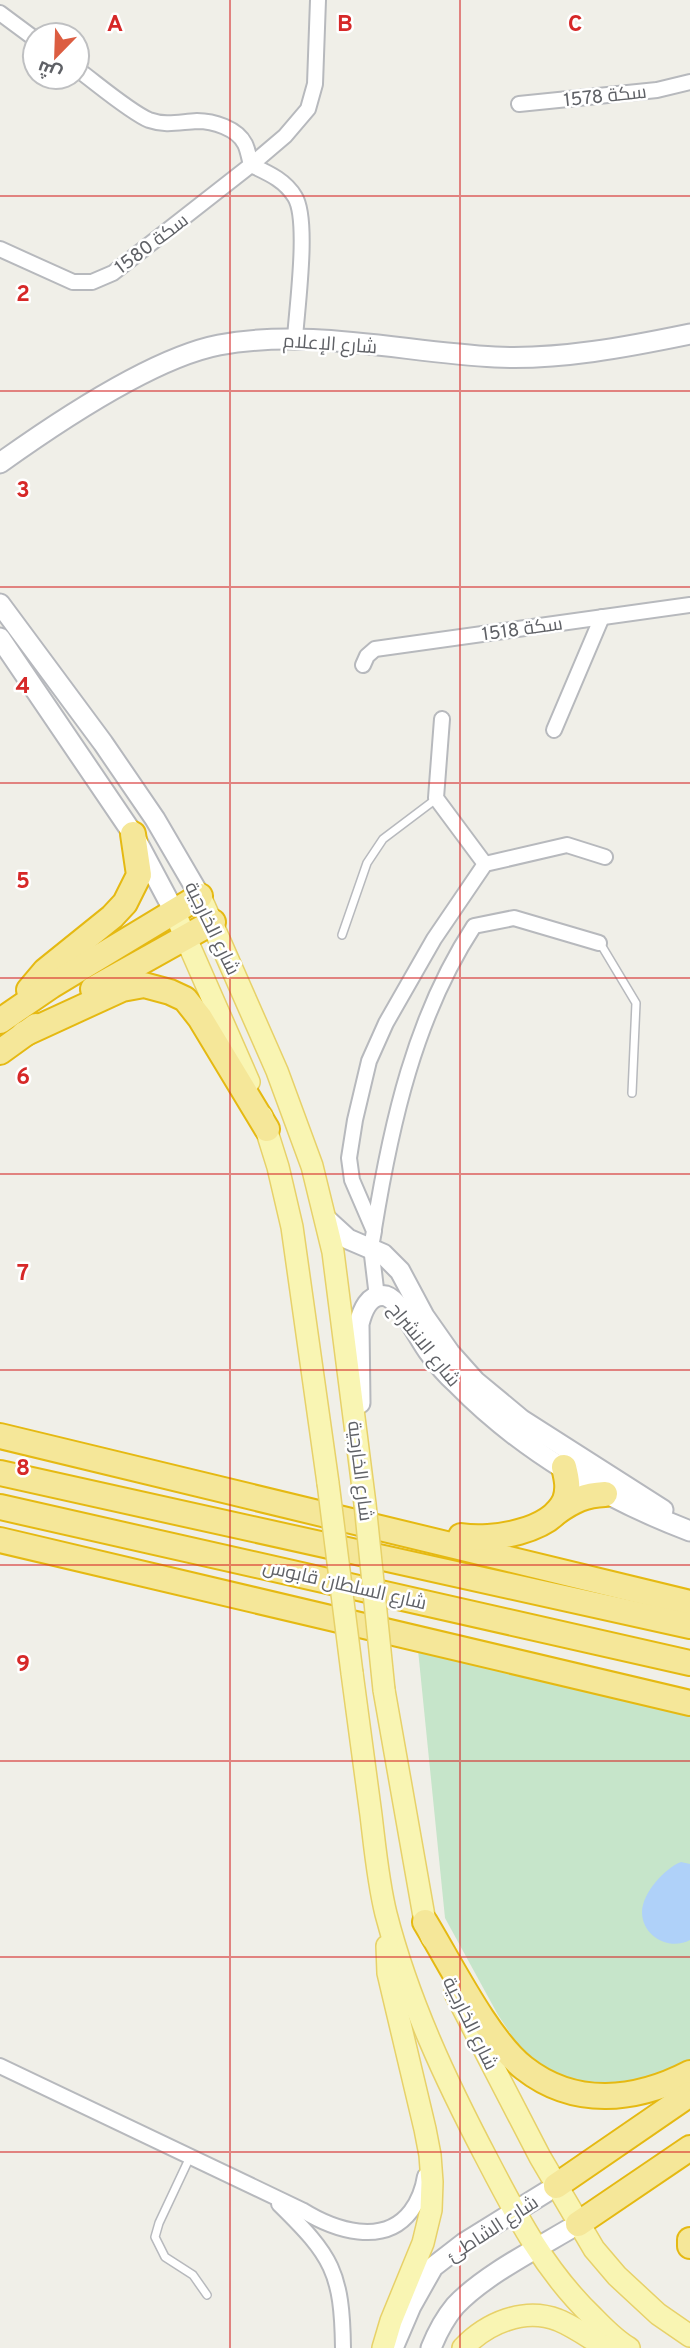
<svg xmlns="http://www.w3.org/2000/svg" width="690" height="2348" font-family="Overpass,Cairo,sans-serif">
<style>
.green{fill:#c6e5ca}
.water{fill:#afd1f9}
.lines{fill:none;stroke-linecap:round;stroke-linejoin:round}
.lane-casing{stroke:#b7b9bd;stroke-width:10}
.street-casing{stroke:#b7b9bd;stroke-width:18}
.secondary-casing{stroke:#b6b8bd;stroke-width:23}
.primary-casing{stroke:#e7d169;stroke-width:24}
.highway-casing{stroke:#e5b912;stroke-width:28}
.lane{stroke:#fff;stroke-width:7}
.street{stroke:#fff;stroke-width:14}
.secondary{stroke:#fff;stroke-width:19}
.primary{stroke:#f9f5b3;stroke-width:21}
.highway{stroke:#f5e799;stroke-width:24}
.primary-bridge-casing{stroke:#e7d169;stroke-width:24;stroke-linecap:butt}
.primary-bridge{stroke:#f9f5b3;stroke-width:21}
.grid{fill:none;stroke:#d62828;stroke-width:2;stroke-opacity:0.55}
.labels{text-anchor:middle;stroke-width:5;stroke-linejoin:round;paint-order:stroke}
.street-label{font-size:19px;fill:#5f6166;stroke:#fff}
.grid-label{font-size:23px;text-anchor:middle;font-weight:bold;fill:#d62828;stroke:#fff;stroke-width:5;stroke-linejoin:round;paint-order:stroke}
</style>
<rect width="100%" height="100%" fill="#f0efe8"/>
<path class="green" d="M418 1650 690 1715V2062L653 2081 602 2084 574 2080 552 2072 533 2058 518 2045 498 2015 445 1918Z"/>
<path class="water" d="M681 1862 690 1864V1940C670 1951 642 1937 642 1912 642 1893 665 1868 681 1862Z"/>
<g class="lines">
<g class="lane-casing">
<g id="lane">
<path d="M342 935 367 863 383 839 436 799"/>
<path d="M600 943 636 1003 632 1093"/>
<path d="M190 2157 159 2223 155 2237 165 2257 193 2275 207 2295"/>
</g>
</g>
<g class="street-casing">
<g id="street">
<path d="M0 13 35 39"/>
<path d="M77 69C95 82 130 112 149 120 166 126 179 122 197 121 213 121 237 128 245 144 248 150 249 158 251 165 268 173 285 180 295 197 309 220 297 307 295 338"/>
<path d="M519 104 657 90 690 82"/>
<path d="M0 249 73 282H92L113 273 251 165 285 136 308 109 315 84 318 0"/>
<path d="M363 665 367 656 375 649 690 605"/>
<path d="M442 719 436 798 485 864"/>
<path d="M554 730 602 617"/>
<path d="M374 1229C391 1124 415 1016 474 926L514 918 599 943"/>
<path d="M377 1297 371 1247 374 1231 352 1180 349 1158 355 1120 369 1061 386 1023 434 939 485 864 567 845 605 857"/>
<path d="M0 2066 302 2210C334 2230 384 2247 411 2211 419 2200 423 2189 425 2176"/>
<path d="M279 2204C332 2256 342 2272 343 2348"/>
</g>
</g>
<g class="secondary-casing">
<g id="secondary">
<path d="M0 463C56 423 152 358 219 345 310 328 403 352 495 357 560 360 627 347 690 334"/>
<path d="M0 604 103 743 155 819 200 896"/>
<path d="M0 638 133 834 174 911"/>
<path d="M325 1218 348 1239 383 1254 400 1271 424 1316 450 1353 475 1381 522 1420 663 1510"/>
<path d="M360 1403 359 1324C362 1312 369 1292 386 1296 400 1300 419 1339 428 1351 436 1362 446 1374 456 1383 520 1449 605 1499 690 1531"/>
<path d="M393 2348 411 2306 433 2267 464 2243 556 2186"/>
<path d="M431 2348C437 2333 445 2318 455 2306 485 2274 540 2247 578 2224"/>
</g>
</g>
<g class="primary-casing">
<g id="primary">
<path d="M200 896 277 1071 312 1166 333 1252 365 1504"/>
<path d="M174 911 249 1082"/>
<path d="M262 1116 278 1167 292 1227 328 1483"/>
<path d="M352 1673C358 1720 365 1767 371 1815 375 1848 378 1882 386 1914 408 2000 446 2081 487 2159 517 2217 545 2271 593 2317 604 2328 615 2340 629 2348"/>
<path d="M384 1690 425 1922 432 1938"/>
<path d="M455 1993 540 2157 594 2249 617 2276 658 2314 690 2336"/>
<path d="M383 2348 391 2321 423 2243 431 2210 432 2182 430 2155 425 2129 388 1973 387 1946"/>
<path d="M463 2348C487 2323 524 2307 558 2320 575 2327 590 2338 606 2348"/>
</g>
</g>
<g class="highway-casing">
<g id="highway">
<path d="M93 989 213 922"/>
<path d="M29 990 45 971 112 917 125 903 139 875 133 834"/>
<path d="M0 1021 51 986 200 896"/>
<path d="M24 1034 122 989 144 985 170 992 185 999 200 1018 267 1129"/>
<path d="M0 1052 36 1026"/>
<path d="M0 1436 690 1603"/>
<path d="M0 1473 690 1626"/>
<path d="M0 1507 690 1663"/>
<path d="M557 1512C574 1500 585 1495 605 1494"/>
<path d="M461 1536C491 1541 551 1532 565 1500 569 1489 567 1479 564 1467"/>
<path d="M0 1540 690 1703"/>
<path d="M425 1922C450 1963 488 2040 524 2068 575 2108 636 2101 690 2073"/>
<path d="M556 2186 690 2094"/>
<path d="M578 2224 690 2148"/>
<path d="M690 2240V2246"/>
</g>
</g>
<use href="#lane" class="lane"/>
<use href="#street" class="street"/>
<use href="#secondary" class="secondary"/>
<use href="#primary" class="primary"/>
<use href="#highway" class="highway"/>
<g class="primary-bridge-casing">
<g id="primary-bridge">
<path d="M328 1483 352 1673"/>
<path d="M365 1504 384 1690"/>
</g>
</g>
<use href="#primary-bridge" class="primary-bridge"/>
</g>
<path class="grid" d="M230 0V2348M460 0V2348M0 196H690M0 391H690M0 587H690M0 783H690M0 978H690M0 1174H690M0 1370H690M0 1565H690M0 1761H690M0 1957H690M0 2152H690"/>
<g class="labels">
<g class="street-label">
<text transform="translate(605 95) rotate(-6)" y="7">سكة 1578</text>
<text transform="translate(151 243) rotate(-37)" y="7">سكة 1580</text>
<text transform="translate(330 343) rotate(4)" y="7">شارع الإعلام</text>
<text transform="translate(522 628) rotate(-8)" y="7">سكة 1518</text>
<text transform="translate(213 928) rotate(64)" y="7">شارع الخارجية</text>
<text transform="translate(425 1344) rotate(51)" y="7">شارع الانشراح</text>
<text transform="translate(361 1471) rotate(83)" y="7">شارع الخارجية</text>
<text transform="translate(345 1584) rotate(13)" y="7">شارع السلطان قابوس</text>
<text transform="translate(471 2023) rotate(64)" y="7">شارع الخارجية</text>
<text transform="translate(492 2228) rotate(-33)" y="7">شارع الشاطئ</text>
</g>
</g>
<g class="grid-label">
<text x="115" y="31">A</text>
<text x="345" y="31">B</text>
<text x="575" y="31">C</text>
<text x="23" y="301">2</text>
<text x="23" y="497">3</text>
<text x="23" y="693">4</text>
<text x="23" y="888">5</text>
<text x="23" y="1084">6</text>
<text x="23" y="1280">7</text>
<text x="23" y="1475">8</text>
<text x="23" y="1671">9</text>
</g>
<g transform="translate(56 56) rotate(203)"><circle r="33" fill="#ffffff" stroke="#bfc0c2" stroke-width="2"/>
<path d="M0-5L12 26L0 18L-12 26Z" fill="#dc5d41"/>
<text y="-10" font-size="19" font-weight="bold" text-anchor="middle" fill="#5f6166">ش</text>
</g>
</svg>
